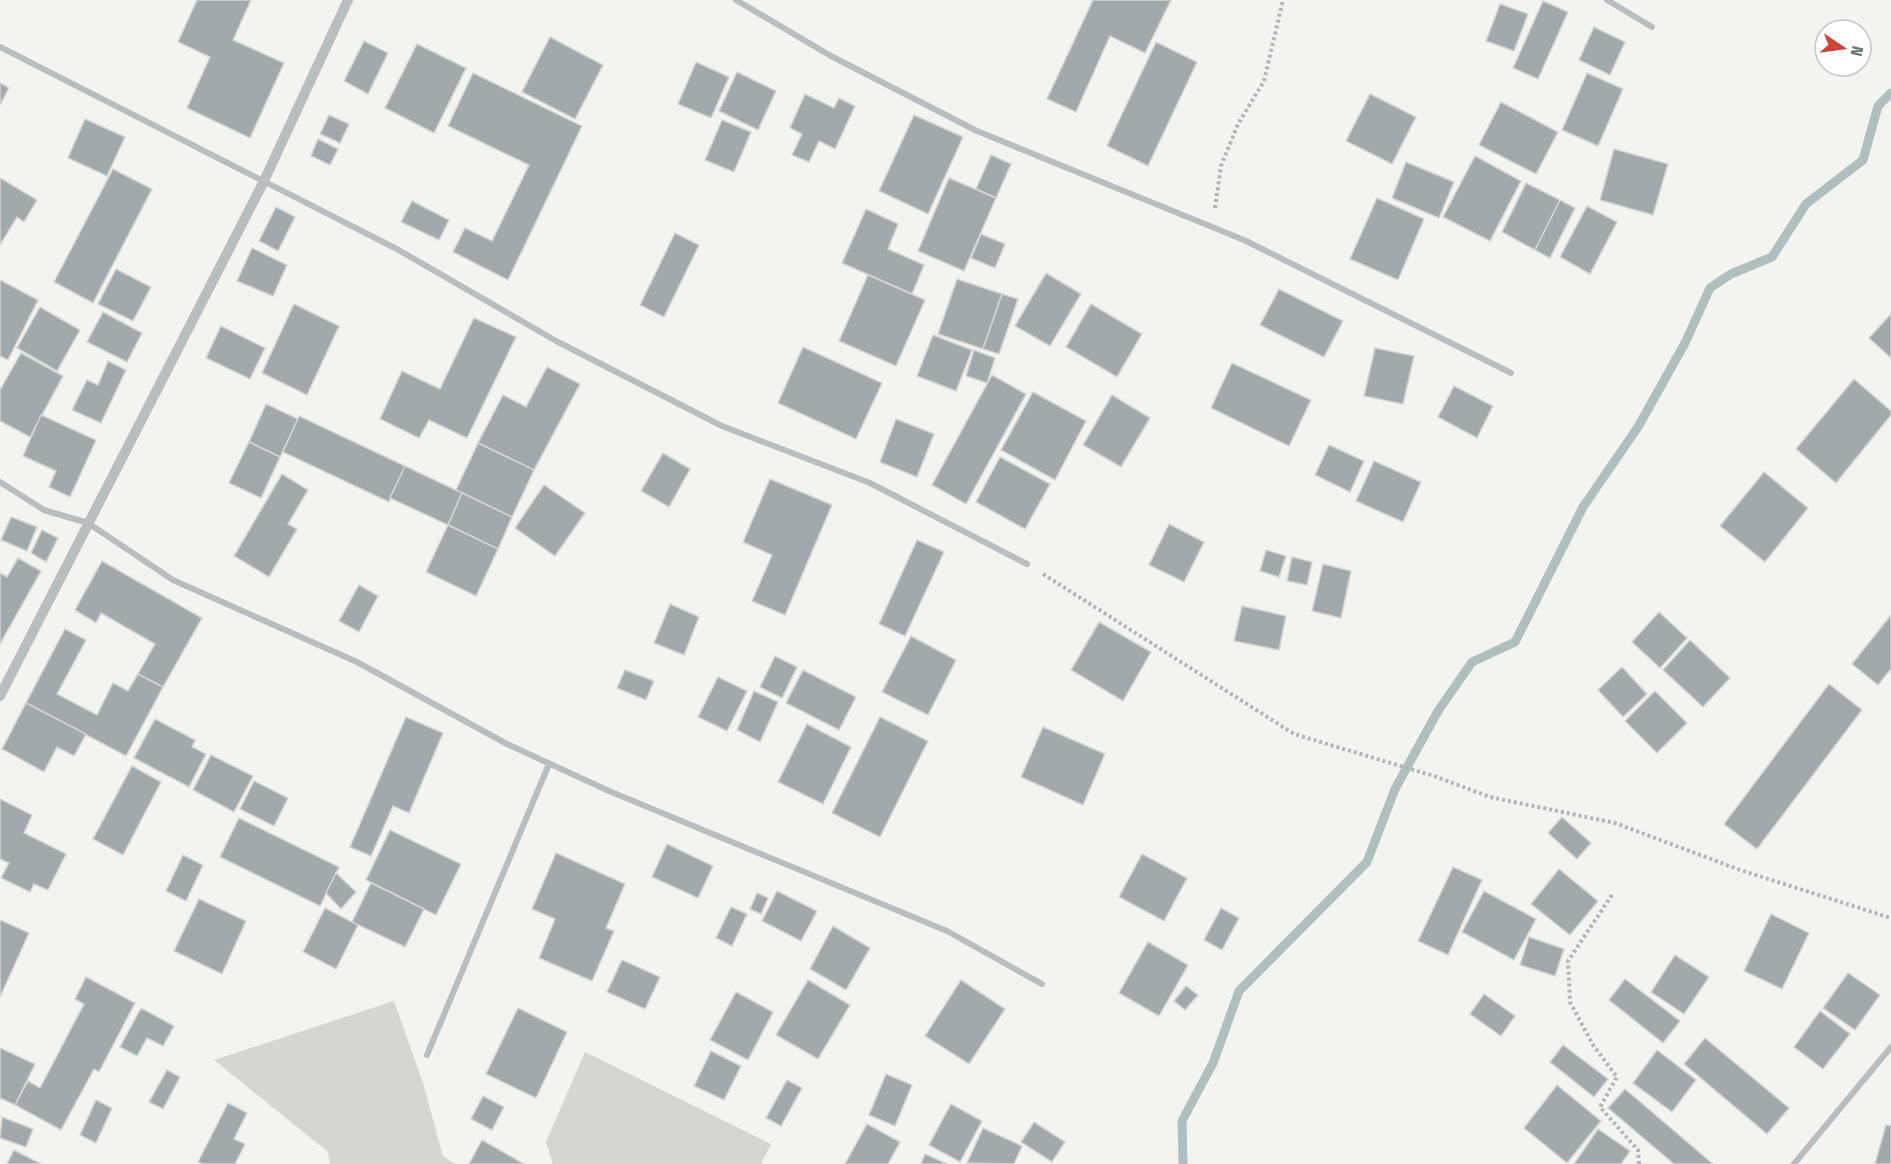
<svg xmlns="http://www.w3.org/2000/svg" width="1891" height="1164" font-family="'Fira Sans Condensed',sans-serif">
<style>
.green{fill:#d3d7cf}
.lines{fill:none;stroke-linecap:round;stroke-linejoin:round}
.stream{stroke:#b1bec0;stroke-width:9}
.building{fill:#a1a9ac;stroke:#d4d4d3;stroke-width:1.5}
.path{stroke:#b2b6b8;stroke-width:4;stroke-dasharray:3 3;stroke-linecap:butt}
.minor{stroke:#b8bdbf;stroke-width:6}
.tertiary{stroke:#b8bdbf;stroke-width:10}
</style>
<rect width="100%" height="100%" fill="#f3f3f0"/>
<g class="green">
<path d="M394 1001 423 1083 443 1156 455 1164H330L328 1152 214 1060Z"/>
<path d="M585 1052 771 1144 761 1164H553L546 1142Z"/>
</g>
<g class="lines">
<path class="stream" d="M1183 1164 1182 1121 1213 1063 1239 991 1367 862 1395 789 1438 711 1472 662 1515 642 1583 507 1638 427 1685 343 1710 288 1731 274 1772 257 1806 204 1863 160 1878 106 1891 93"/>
</g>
<g class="building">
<path d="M197 0H251L233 40 284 63 250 138 187 108 210 57 178 42Z"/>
<path d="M1093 0H1171L1145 53 1110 36 1076 112 1047 99Z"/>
<path d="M1543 1 1568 12 1538 79 1513 68Z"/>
<path d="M1500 4 1528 14 1514 51 1486 41Z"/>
<path d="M1594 27 1625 42 1610 75 1579 60Z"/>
<path d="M550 37 603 65 575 119 522 92Z"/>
<path d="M364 41 388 53 368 94 344 81Z"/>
<path d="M1156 42 1197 62 1148 166 1107 146Z"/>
<path d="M417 44 466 68 434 133 385 108Z"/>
<path d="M696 62 729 77 711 118 678 104Z"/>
<path d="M737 72 776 91 758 130 719 111Z"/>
<path d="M473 73 582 126 508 280 453 252 465 228 492 241 529 165 448 126Z"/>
<path d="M1587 73 1623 89 1598 146 1562 130Z"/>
<path d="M0 83 9 88 0 105Z"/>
<path d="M805 94 834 108 839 98 855 106 835 149 819 141 809 162 792 155 802 134 790 128Z"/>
<path d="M1370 94 1416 117 1392 164 1346 141Z"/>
<path d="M1501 102 1558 132 1536 174 1479 145Z"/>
<path d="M329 115 349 124 340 143 320 134Z"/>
<path d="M914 115 963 137 928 214 879 191Z"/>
<path d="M85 119 125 137 107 176 68 158Z"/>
<path d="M722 120 751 132 734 172 705 160Z"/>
<path d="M318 139 338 149 330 165 311 156Z"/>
<path d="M1614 149 1668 164 1653 215 1600 200Z"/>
<path d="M991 155 1011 164 996 198 976 189Z"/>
<path d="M1475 156 1521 181 1490 241 1443 217Z"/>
<path d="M1406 162 1454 182 1439 218 1392 198Z"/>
<path d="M113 169 152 189 93 303 54 282Z"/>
<path d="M0 178 37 200 24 222 17 217 0 245Z"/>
<path d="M949 178 996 198 964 271 918 251Z"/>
<path d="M1526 183 1560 200 1535 250 1502 232Z"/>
<path d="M1377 198 1424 219 1398 280 1350 259Z"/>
<path d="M1560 200 1575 208 1550 258 1535 250Z"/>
<path d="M412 201 449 220 439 240 401 222Z"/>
<path d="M1587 206 1617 222 1590 274 1560 257Z"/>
<path d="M276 207 295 217 278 251 259 241Z"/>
<path d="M866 209 898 224 888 249 924 265 912 294 842 263Z"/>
<path d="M675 233 699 245 664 317 640 305Z"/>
<path d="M981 234 1005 244 995 268 971 258Z"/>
<path d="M252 248 287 265 273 296 237 281Z"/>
<path d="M116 269 151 287 133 321 98 304Z"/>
<path d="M1046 273 1081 294 1050 346 1015 326Z"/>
<path d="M868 275 925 300 896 366 839 341Z"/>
<path d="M957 279 1002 294 983 349 938 334Z"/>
<path d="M0 280 38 300 8 360 0 356Z"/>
<path d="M1279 289 1343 321 1324 357 1260 325Z"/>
<path d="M1002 294 1018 299 999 354 983 349Z"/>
<path d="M294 304 339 326 307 395 262 373Z"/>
<path d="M1091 304 1142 334 1117 377 1066 347Z"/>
<path d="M40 307 80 330 57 371 17 348Z"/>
<path d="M103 312 142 333 127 362 87 342Z"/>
<path d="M1891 314V358L1869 338Z"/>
<path d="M474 318 516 337 467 438 429 420 419 438 380 419 402 371 440 389Z"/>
<path d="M221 326 265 348 250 379 206 358Z"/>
<path d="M933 335 972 350 956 391 917 376Z"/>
<path d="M803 347 882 383 856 439 778 403Z"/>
<path d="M1375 348 1414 356 1403 404 1364 396Z"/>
<path d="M974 350 995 358 987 383 966 376Z"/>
<path d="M21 353 63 376 30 437 0 421V390Z"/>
<path d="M108 361 126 370 101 423 72 410 87 380 98 385Z"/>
<path d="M1232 363 1311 400 1289 446 1211 408Z"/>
<path d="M547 367 580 384 534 470 478 443 503 395 526 407Z"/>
<path d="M992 375 1026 394 966 504 932 485Z"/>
<path d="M1854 379 1891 411V415L1836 483 1796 449Z"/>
<path d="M1454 386 1493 406 1477 438 1438 417Z"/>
<path d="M1033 392 1086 421 1055 480 1001 450Z"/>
<path d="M1112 395 1150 418 1121 467 1083 445Z"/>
<path d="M266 404 298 419 280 457 249 442Z"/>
<path d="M41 415 96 440 70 497 49 487 56 471 23 456Z"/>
<path d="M299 416 405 466 389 502 283 452Z"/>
<path d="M896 419 934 434 917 477 880 462Z"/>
<path d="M249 442 280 457 261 498 229 483Z"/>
<path d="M478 443 534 470 512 517 456 490Z"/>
<path d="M1329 445 1364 461 1350 492 1315 475Z"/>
<path d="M663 453 690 469 669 507 641 491Z"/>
<path d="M1000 457 1050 484 1025 529 976 502Z"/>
<path d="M1374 461 1421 482 1403 522 1356 501Z"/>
<path d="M405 466 462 493 448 525 390 498Z"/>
<path d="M1764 472 1808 508 1765 562 1720 526Z"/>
<path d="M282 474 308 490 288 524 297 529 269 577 234 556Z"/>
<path d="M770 479 832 505 785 615 752 601 772 555 743 542Z"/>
<path d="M544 485 585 513 555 556 515 528Z"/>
<path d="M462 493 512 517 498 549 448 525Z"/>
<path d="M11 517 37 527 27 551 1 540Z"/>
<path d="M1169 524 1204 542 1184 582 1149 565Z"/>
<path d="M448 525 498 549 476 596 426 572Z"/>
<path d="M42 530 58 538 46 562 31 553Z"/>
<path d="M917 540 944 552 905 636 879 624Z"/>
<path d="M1266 550 1286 556 1279 577 1260 571Z"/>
<path d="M1292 557 1312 562 1307 585 1287 581Z"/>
<path d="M18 558 41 571 0 644V573L7 577Z"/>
<path d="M102 561 202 618 163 687 138 674 155 644 101 613 96 623 75 610Z"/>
<path d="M1323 564 1351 571 1341 618 1312 611Z"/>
<path d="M359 585 378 596 359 632 339 621Z"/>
<path d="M670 604 699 617 684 655 654 643Z"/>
<path d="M1242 606 1286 616 1279 650 1234 641Z"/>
<path d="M1659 612 1687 638 1660 668 1632 642Z"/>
<path d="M1891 615V669L1878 685 1852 664Z"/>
<path d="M1099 622 1151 652 1123 701 1071 670Z"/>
<path d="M65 629 86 640 57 694 97 715 113 683 128 691 138 674 163 687 126 756 26 703Z"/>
<path d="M911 636 956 660 928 715 882 692Z"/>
<path d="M1690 640 1730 678 1703 707 1663 670Z"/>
<path d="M775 656 797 667 782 698 760 687Z"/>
<path d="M1622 667 1647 694 1623 717 1598 690Z"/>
<path d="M625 670 654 681 646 700 617 688Z"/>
<path d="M803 670 856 697 839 730 786 703Z"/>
<path d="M718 677 747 691 727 731 698 717Z"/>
<path d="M1829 684 1862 710 1757 849 1724 824Z"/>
<path d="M754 691 778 702 760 742 737 730Z"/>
<path d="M1655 691 1687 723 1657 753 1625 721Z"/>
<path d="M26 703 86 734 74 756 57 747 44 772 2 749Z"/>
<path d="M406 717 443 733 409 813 393 806 371 856 350 847Z"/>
<path d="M880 717 928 741 880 837 832 813Z"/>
<path d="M155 719 195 740 192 747 206 754 189 787 134 758Z"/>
<path d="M807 724 851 747 823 804 778 782Z"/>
<path d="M1043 727 1105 754 1083 805 1021 777Z"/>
<path d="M211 755 253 776 234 812 193 790Z"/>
<path d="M132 766 161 782 123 855 93 839Z"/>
<path d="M254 781 288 798 274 826 240 809Z"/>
<path d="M0 799 32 815 24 833 66 854 48 890 34 884 30 892 1 878 9 863 0 859Z"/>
<path d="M1562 817 1591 843 1577 859 1548 833Z"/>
<path d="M239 818 339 867 320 906 220 857Z"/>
<path d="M390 830 461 864 436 915 366 880Z"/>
<path d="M667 844 713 866 698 898 652 877Z"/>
<path d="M556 853 625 884 606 928 614 931 592 981 539 958 555 919 532 909Z"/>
<path d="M1142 854 1187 878 1164 921 1119 897Z"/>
<path d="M183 855 203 865 186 901 166 891Z"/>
<path d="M1453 867 1482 880 1448 955 1418 941Z"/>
<path d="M1559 869 1598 901 1570 935 1531 904Z"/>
<path d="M336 873 356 892 341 909 326 893Z"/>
<path d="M371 883 424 909 405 947 352 922Z"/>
<path d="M777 891 817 911 801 941 762 921Z"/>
<path d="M1484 891 1536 919 1514 960 1462 932Z"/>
<path d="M757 893 768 898 761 914 750 909Z"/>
<path d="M199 899 246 921 222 974 174 951Z"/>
<path d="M731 907 747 914 732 946 716 938Z"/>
<path d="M325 908 358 925 336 969 303 952Z"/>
<path d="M1221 908 1239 918 1222 950 1204 940Z"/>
<path d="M1771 914 1809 933 1782 989 1744 971Z"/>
<path d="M0 920 29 933 0 997Z"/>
<path d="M833 926 870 948 846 990 810 969Z"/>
<path d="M1529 937 1564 949 1555 976 1520 965Z"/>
<path d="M1148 942 1188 965 1159 1016 1119 993Z"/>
<path d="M1675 955 1709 977 1684 1014 1651 992Z"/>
<path d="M622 960 660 977 645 1009 607 992Z"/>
<path d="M1848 973 1880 995 1855 1030 1823 1008Z"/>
<path d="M86 977 135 1003 99 1072 94 1069 61 1130 15 1105 28 1081 40 1088 84 1004 75 999Z"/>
<path d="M1625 979 1680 1021 1663 1043 1609 1000Z"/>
<path d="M808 980 850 1005 818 1059 776 1035Z"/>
<path d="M961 980 1005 1009 969 1064 925 1036Z"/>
<path d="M1186 986 1198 995 1185 1010 1174 1001Z"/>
<path d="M736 992 773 1012 748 1060 710 1040Z"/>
<path d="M1484 994 1515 1016 1501 1036 1470 1014Z"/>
<path d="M141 1008 174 1026 163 1046 147 1038 137 1056 120 1047Z"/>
<path d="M518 1008 567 1032 536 1098 486 1074Z"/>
<path d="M1820 1011 1850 1034 1823 1069 1794 1047Z"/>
<path d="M1705 1038 1789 1108 1767 1134 1684 1064Z"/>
<path d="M1563 1045 1608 1079 1594 1097 1550 1062Z"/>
<path d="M0 1048 35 1064 15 1105 0 1098Z"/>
<path d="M1657 1050 1696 1080 1672 1112 1633 1083Z"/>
<path d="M711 1051 741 1066 724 1100 694 1086Z"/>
<path d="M167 1070 180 1077 163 1109 149 1102Z"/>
<path d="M886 1074 912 1085 895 1126 869 1115Z"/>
<path d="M787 1080 802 1088 781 1126 766 1118Z"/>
<path d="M1557 1085 1601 1121 1567 1163 1524 1128Z"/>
<path d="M1625 1089 1713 1164H1674L1608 1108Z"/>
<path d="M483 1096 504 1107 492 1130 471 1119Z"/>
<path d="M96 1100 112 1108 96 1143 80 1135Z"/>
<path d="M228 1103 247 1113 234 1139 245 1144 235 1164H203L198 1162Z"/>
<path d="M951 1104 982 1121 960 1162 929 1145Z"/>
<path d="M2 1117 33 1129 26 1147 0 1138Z"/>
<path d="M1034 1122 1065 1142 1052 1162 1021 1142Z"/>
<path d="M867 1124 900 1142 888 1164H845Z"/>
<path d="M1886 1125 1891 1126V1164H1875Z"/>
<path d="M983 1128 1022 1146 1014 1164 967 1163Z"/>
<path d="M1598 1129 1630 1151 1621 1164H1574Z"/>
<path d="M482 1140 524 1164H469Z"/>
<path d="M14 1150 41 1164H7Z"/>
<path d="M925 1154 947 1164H921Z"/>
</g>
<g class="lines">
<g class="path">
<path d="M1215 208 1221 166 1238 124 1264 81 1283 0"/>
<path d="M1043 574 1294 734 1434 776 1490 797 1615 823 1740 870 1891 918"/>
<path d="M1612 895 1568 961 1570 1002 1593 1045 1617 1077 1600 1107 1638 1150 1639 1164"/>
</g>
<g class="minor">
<path d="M736 0 831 56 977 131 1244 240 1511 373"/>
<path d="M1607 0 1652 27"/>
<path d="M0 47 395 248 558 342 722 426 870 483 1027 564"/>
<path d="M0 482 44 510 88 523 173 580 357 662 507 744 609 791 947 931 1042 984"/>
<path d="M427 1055 549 764"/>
<path d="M1794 1164 1891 1047"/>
</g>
<path class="tertiary" d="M0 696 263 183 348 0"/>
</g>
<g transform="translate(1843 48) rotate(103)"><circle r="28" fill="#ffffff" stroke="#c2c8cb" stroke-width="1.5"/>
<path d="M0-4.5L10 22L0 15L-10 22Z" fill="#cc4337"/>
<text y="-9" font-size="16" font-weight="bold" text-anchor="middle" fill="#66767d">N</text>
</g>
</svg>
